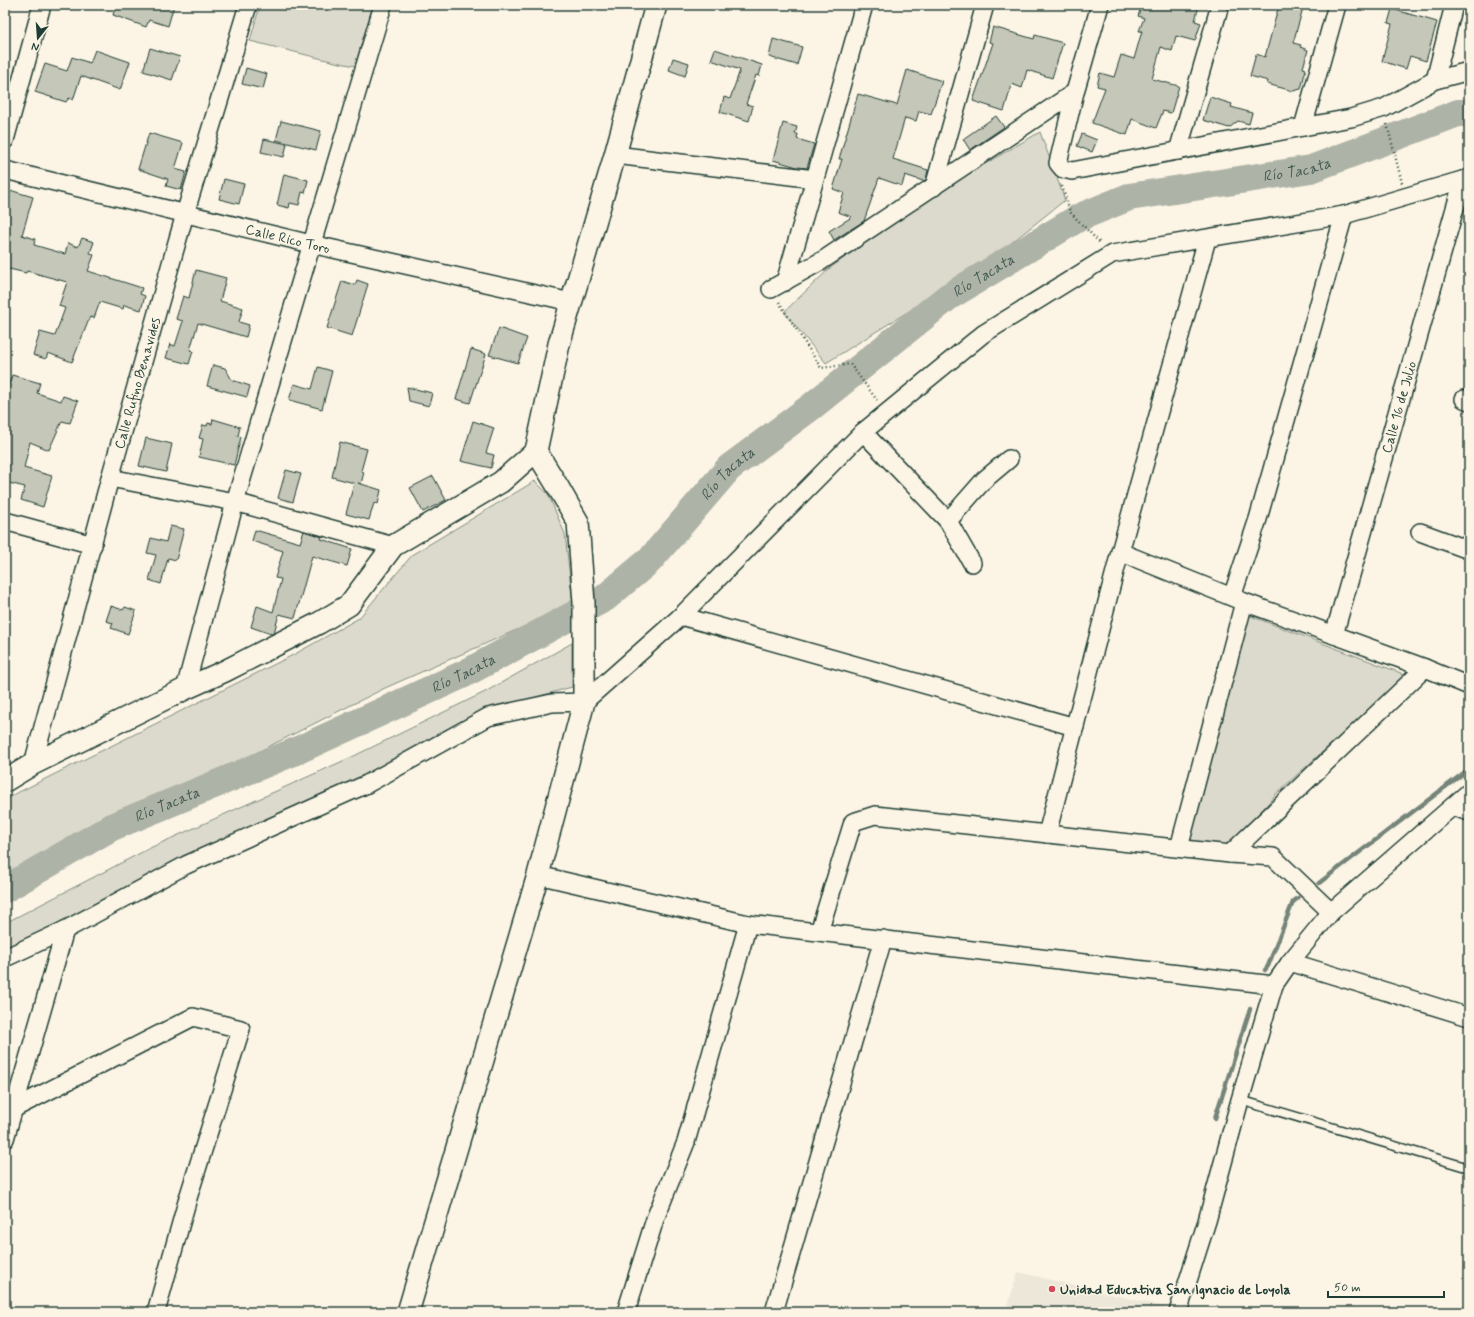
<svg xmlns="http://www.w3.org/2000/svg" width="1474" height="1317" font-family="Mynerve,sans-serif">
<style>
.built{fill:#ece7d8}
.green{fill:#dcdacc;stroke:#7e8c80}
.lines{fill:none;stroke-linecap:round;stroke-linejoin:round}
.stream{stroke:#758479;stroke-width:4.5}
.river{stroke:#aeb3a7;stroke-width:28}
.building{fill:#c5c7b9;stroke:#1f3d34}
.service-casing{stroke:#1f3d34;stroke-width:11}
.minor-casing{stroke:#1f3d34;stroke-width:20}
.tertiary-casing{stroke:#1f3d34;stroke-width:24}
.path{stroke:#1f3d34;stroke-width:2.5;stroke-dasharray:1 3;stroke-linecap:butt}
.service{stroke:#fcf5e5;stroke-width:8}
.minor{stroke:#fcf5e5;stroke-width:17}
.tertiary{stroke:#fcf5e5;stroke-width:21}
.poi-dot{fill:#d1495b;stroke:#fcf5e5;stroke-width:1.5}
.labels{text-anchor:middle;stroke-width:3;stroke-linejoin:round;paint-order:stroke}
.street-label{font-size:14px;fill:#1f3d34;stroke:#fcf5e5}
.poi-label{font-size:14px;font-weight:bold;fill:#1f3d34;stroke:#fcf5e5;text-anchor:start}
.water-label{font-size:15px;font-style:italic;fill:#435a51;stroke:#fcf5e5}
</style>
<rect width="100%" height="100%" fill="#fcf5e5"/>
<filter id="ink" filterUnits="userSpaceOnUse"><feTurbulence type="fractalNoise" baseFrequency=".025" numOctaves="2"/><feDisplacementMap in="SourceGraphic" scale="8" xChannelSelector="R" yChannelSelector="G"/><feConvolveMatrix kernelMatrix="1 2 1 2 8 2 1 2 1" color-interpolation-filters="sRGB"/></filter>
<g filter="url(#ink)">
<path class="built" d="M1018 1272 1165 1307 1164 1312H1006Z"/>
<g class="green">
<path d="M260 5H373L355 66 335 62 250 41Z"/>
<path d="M1040 132 1065 200 986 263 826 363 784 312 830 268 940 190Z"/>
<path d="M535 481 548 494 565 534 573 605 385 688 5 879V799L295 654 359 618 413 554Z"/>
<path d="M1248 615 1401 673 1403 679 1277 793 1230 847 1188 843Z"/>
<path d="M572 643V687L486 711 365 779 5 952V923L152 847 354 756 485 692Z"/>
</g>
<g class="lines">
<g class="stream">
<path d="M1319 883 1469 769"/>
<path d="M1265 970 1268 966 1293 902 1298 898"/>
<path d="M1215 1118 1250 1009"/>
</g>
<path class="river" id="s1" d="M5 889 112 827 296 751 464 674 605 598 650 560 729 468 811 407 948 297 1080 217 1129 197 1311 169 1458 113H1469"/>
</g>
<g class="building">
<path d="M116 5H174L168 26 149 20 146 27 113 15Z"/>
<path d="M1142 5H1199L1195 21 1201 23 1195 41 1176 36 1172 51 1161 47 1152 79 1179 86 1171 113 1163 111 1156 128 1132 119 1127 135 1092 123 1105 88 1097 86 1100 73 1114 77 1121 55 1134 59 1142 31H1139L1144 18 1138 16Z"/>
<path d="M1279 5H1293L1303 8 1293 43 1301 45 1300 47 1308 50 1303 68 1306 69 1301 89 1293 91 1267 84 1268 81 1250 76 1256 54 1265 57Z"/>
<path d="M1392 9 1437 22 1426 61 1410 56 1406 69 1382 61 1392 24 1388 23Z"/>
<path d="M993 27 1034 39 1035 35 1063 43 1052 78 1027 70 1022 88 1012 84 1004 111 973 101 993 43 989 42Z"/>
<path d="M773 39 802 47 797 65 769 57Z"/>
<path d="M150 48 180 57 172 80 143 71Z"/>
<path d="M715 49 762 65 759 76 756 75 746 104 753 106 749 121 720 112 724 97 730 99 740 70 711 60Z"/>
<path d="M95 50 130 62 120 90 81 76 73 100 69 98 66 102 35 92 45 64 67 71 72 57 90 63Z"/>
<path d="M673 58 689 63 685 76 669 70Z"/>
<path d="M246 68 267 74 263 89 242 84Z"/>
<path d="M907 70 942 81 931 114 919 111 916 121 905 118 893 159 928 170 926 180 923 181 905 175 902 186 879 178 864 221 834 240 829 231 852 217 838 212 844 193 833 189 842 159H839L858 94 897 105Z"/>
<path d="M1210 97 1232 104 1231 107 1252 113 1249 124 1238 121 1229 128 1203 120Z"/>
<path d="M996 116 1004 127 970 150 963 139Z"/>
<path d="M281 121 321 131 316 150 276 140Z"/>
<path d="M783 123 797 127 795 134H798L797 139 814 144 807 168 797 167 773 160Z"/>
<path d="M149 133 183 143 175 169 186 172 181 190 166 186 168 179 138 169Z"/>
<path d="M1082 134 1097 140 1092 152 1077 146Z"/>
<path d="M264 139 287 144 284 157 261 152Z"/>
<path d="M284 174 308 180 305 193 302 192 299 205 290 203 289 208 277 205Z"/>
<path d="M224 179 244 184 239 204 219 199Z"/>
<path d="M13 191 33 197 22 235 35 239 34 245 65 254 68 243 78 247 82 238 94 242 90 253 94 255 88 271 142 288 140 294 145 296 141 310 124 305 123 309 100 302 94 318 90 317 72 362 48 353 46 359 33 355 40 332 55 336 65 308 59 306 67 282 27 271 26 273 5 268V195Z"/>
<path d="M196 270 226 278 220 301 243 308 239 322 249 325 246 337 198 323 190 350 193 351 189 364 166 358 170 344 175 346 183 321 176 319 183 296 189 298Z"/>
<path d="M357 280 368 284 352 336 327 328 342 281 355 285Z"/>
<path d="M499 328 527 338 518 363 489 355Z"/>
<path d="M471 349 486 354 470 403 456 399Z"/>
<path d="M213 365 225 368 232 380 250 386 247 397 207 386Z"/>
<path d="M318 367 332 371 322 409 289 400 294 384 312 389Z"/>
<path d="M12 375 40 383 37 393 61 401 63 396 78 401 70 423 62 421 49 450 30 442 24 468 52 476 43 507 21 500 25 487 5 482V397Z"/>
<path d="M407 387 432 393 429 406 409 401Z"/>
<path d="M213 419 240 427 238 436 241 437 234 465 199 457 203 439 199 438 203 425 207 426 208 423 212 424Z"/>
<path d="M473 421 494 428 486 453 494 455 491 468 461 461Z"/>
<path d="M146 438 172 444 166 472 139 466Z"/>
<path d="M340 442 367 449 361 471 364 472 361 484 358 483 381 490 378 504 374 503 369 520 346 514 354 483 332 477Z"/>
<path d="M286 470 301 474 293 502 278 498Z"/>
<path d="M433 476 446 500 423 512 410 488Z"/>
<path d="M170 526 184 529 176 560 168 558 161 584 149 580 156 555 147 553 151 538 166 542Z"/>
<path d="M255 530 300 543 304 531 322 537 321 539 352 549 347 566 312 556 295 618 279 614 274 633 271 634 251 627 257 606 273 612 281 579 275 578 283 551 252 541Z"/>
<path d="M111 606 123 610 125 607 136 611 128 634 111 628 113 623 106 621Z"/>
</g>
<g class="lines">
<g class="service-casing">
<path id="service" d="M1240 1100 1469 1168"/>
</g>
<g class="minor-casing">
<g id="minor">
<path d="M1100 5 1075 92 1058 163 1063 169 1072 171 1303 127 1351 118 1384 108 1435 80 1469 71"/>
<path d="M1435 80 1454 5"/>
<path d="M1303 127 1337 5"/>
<path d="M5 140 42 5"/>
<path d="M1178 151 1220 5"/>
<path d="M615 155 815 179"/>
<path id="s2" d="M5 170 311 244 571 302"/>
<path d="M934 187 985 5"/>
<path d="M785 282 815 179 864 5"/>
<path d="M771 289 823 260 1075 92"/>
<path d="M1464 399 1469 401"/>
<path d="M863 432 948 521 972 563"/>
<path d="M110 478 235 502 393 546"/>
<path d="M5 521 93 545"/>
<path d="M948 521 984 480 1009 459"/>
<path d="M1420 532 1469 550"/>
<path d="M1120 552 1244 602 1425 668 1469 686"/>
<path d="M1232 597 1258 519 1344 215"/>
<path d="M681 616 1075 727"/>
<path id="s3" d="M1334 635 1463 180"/>
<path d="M185 689 235 502 383 5"/>
<path id="s4" d="M33 764 110 478 185 214 248 5"/>
<path d="M1453 807 1469 812"/>
<path d="M1047 834 1120 552 1207 239"/>
<path d="M1179 848 1244 602"/>
<path d="M1230 854 1425 668"/>
<path d="M538 875 748 924 1274 985"/>
<path d="M819 932 853 822 875 815 1230 854 1273 857 1331 912"/>
<path d="M5 958 65 930 186 865 367 784 488 717 552 703 584 702 681 616 863 432 983 334 1112 254 1344 215 1469 178"/>
<path d="M1290 962 1469 1017"/>
<path d="M13 1109 193 1017 241 1029 188 1198 156 1312"/>
<path d="M5 1139 65 930"/>
<path d="M626 1312 655 1219 686 1142 748 924"/>
<path d="M774 1312 883 939"/>
<path d="M1178 1312 1207 1221 1240 1100 1274 985 1290 962 1331 912 1469 792"/>
</g>
</g>
<g class="tertiary-casing">
<g id="tertiary">
<path d="M5 781 33 764 185 689 225 671 319 623 349 605 393 546 501 482 536 451"/>
<path d="M408 1312 538 875 584 702V603L578 522 558 487 536 451 559 344 615 155 656 5"/>
</g>
</g>
<g class="path">
<path d="M1387 124 1402 183"/>
<path d="M1062 186 1070 212 1100 243"/>
<path d="M779 302 821 368 850 364 877 400"/>
</g>
<use href="#service" class="service"/>
<use href="#minor" class="minor"/>
<use href="#tertiary" class="tertiary"/>
</g>
</g>
<circle class="poi-dot" cx="1052" cy="1289" r="4"/>
<g class="labels">
<g class="street-label">
<text dy="5" stroke="none"><textPath href="#s2" startOffset="291">Calle Rico Toro</textPath></text>
<text dy="5" stroke="none"><textPath href="#s4" startOffset="395">Calle Rufino Benavides</textPath></text>
<text dy="5" stroke="none"><textPath href="#s3" startOffset="237">Calle 16 de Julio</textPath></text>
</g>
<g class="poi-label">
<text x="1060" y="1294">Unidad Educativa San Ignacio de Loyola</text>
</g>
<g class="water-label">
<text dy="5" stroke="none"><textPath href="#s1" startOffset="1503">Río Tacata</textPath></text>
<text dy="5" stroke="none"><textPath href="#s1" startOffset="1167">Río Tacata</textPath></text>
<text dy="5" stroke="none"><textPath href="#s1" startOffset="843">Río Tacata</textPath></text>
<text dy="5" stroke="none"><textPath href="#s1" startOffset="507">Río Tacata</textPath></text>
<text dy="5" stroke="none"><textPath href="#s1" startOffset="183">Río Tacata</textPath></text>
</g>
</g>
<rect width="1474" height="1317" fill="none" stroke="#fcf5e5" stroke-width="20"/>
<rect x="10" y="10" width="1454" height="1297" fill="none" stroke="#1f3d34" stroke-width="1.5" filter="url(#ink)"/>
<g transform="translate(38 38) rotate(197)" stroke="#fcf5e5" stroke-width="3" paint-order="stroke">
<path d="M0-3L7 15L0 10L-7 15Z" fill="#1f3d34"/>
<text y="-6" font-size="11" font-weight="bold" text-anchor="middle" fill="#1f3d34">N</text>
</g>
<path d="M1328 1291v6h116v-6" fill="none" stroke="#1f3d34" stroke-width="2"/>
<text x="1334" y="1291" font-size="12" fill="#1f3d34" stroke="#fcf5e5" stroke-width="3" paint-order="stroke">50 m</text>
</svg>
